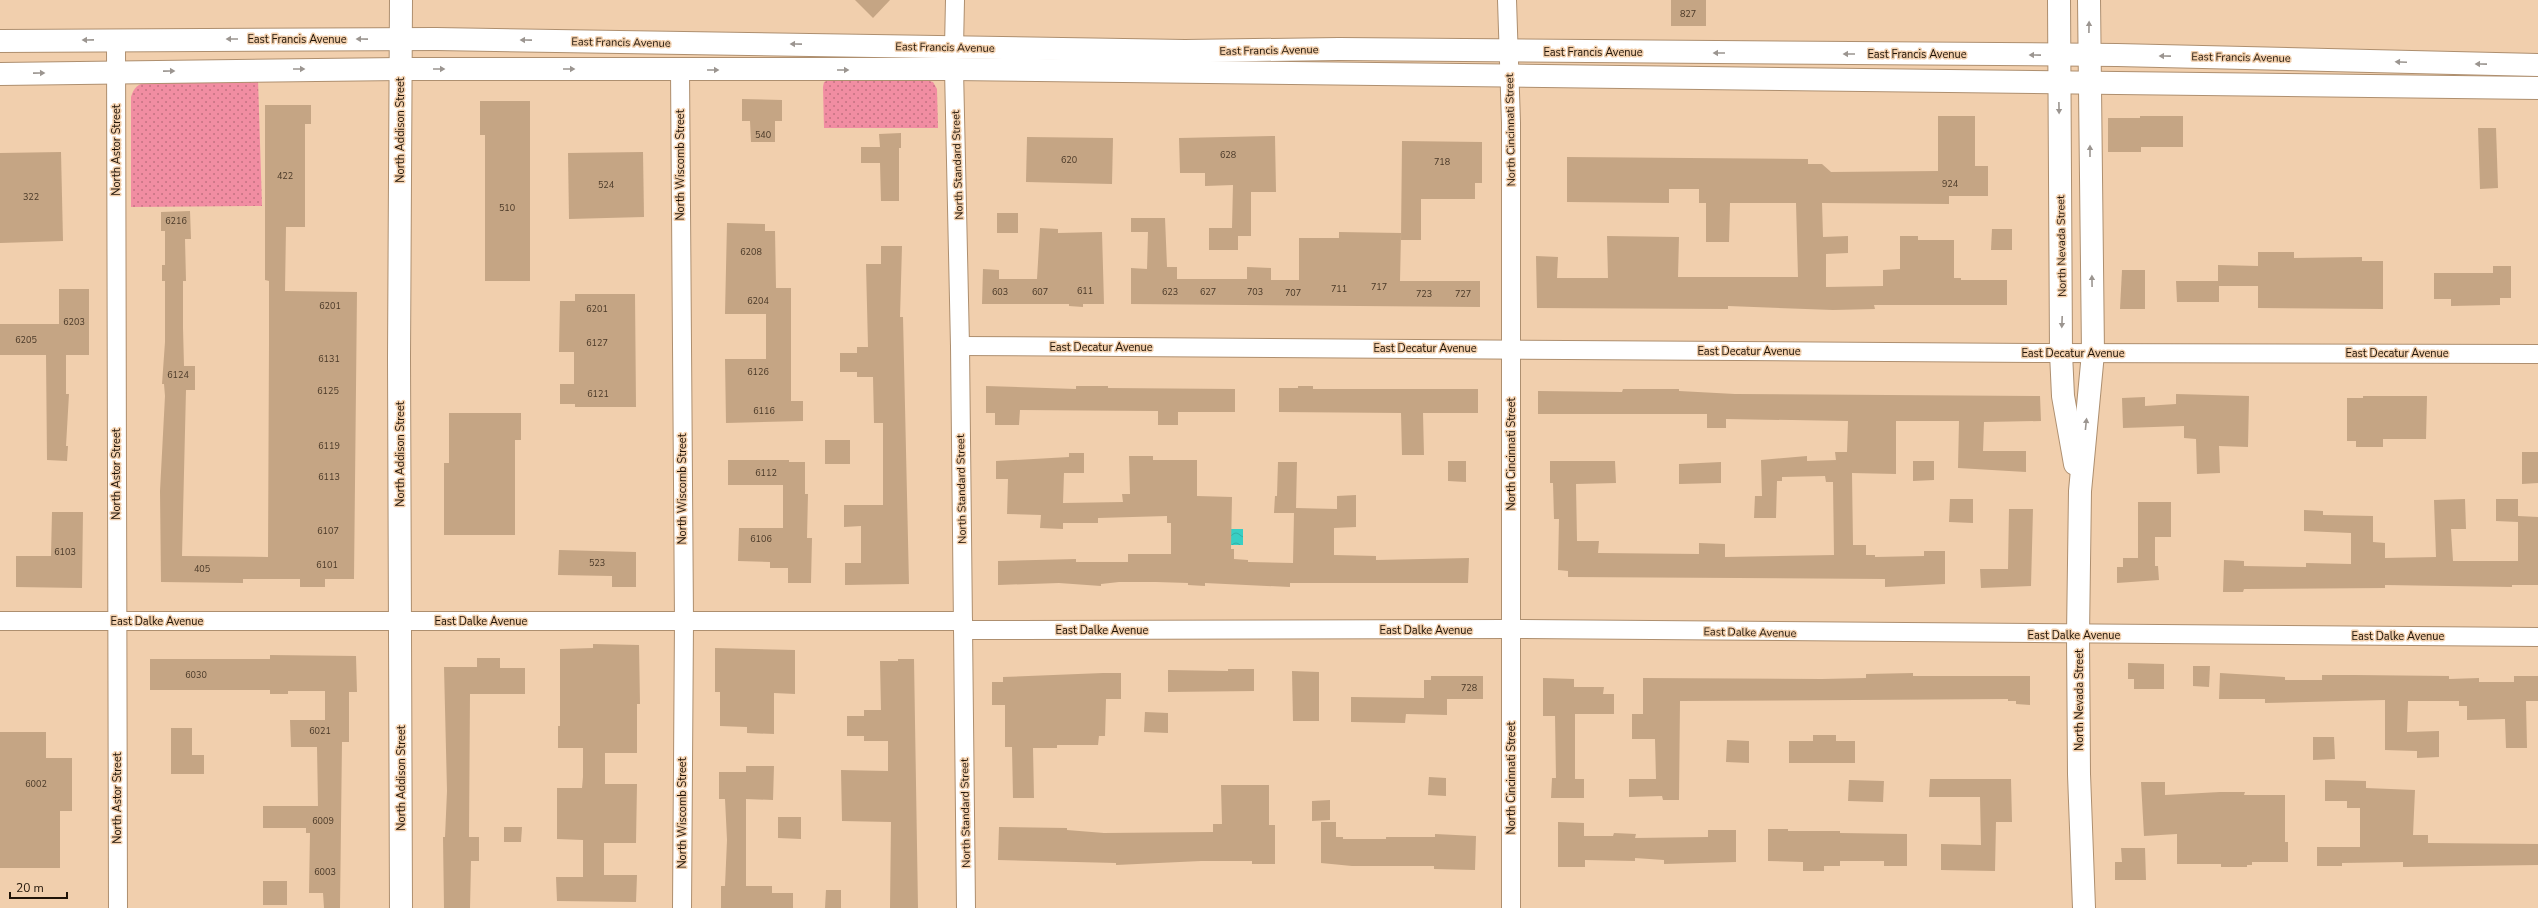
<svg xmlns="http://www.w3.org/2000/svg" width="2538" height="908" font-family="'Nunito Sans',sans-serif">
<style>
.grass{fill:url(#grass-dots)}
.water{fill:url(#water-waves)}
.building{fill:#c5a584}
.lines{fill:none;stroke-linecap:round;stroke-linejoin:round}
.street-casing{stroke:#ae8f6f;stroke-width:20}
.secondary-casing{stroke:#ae8f6f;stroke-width:24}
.primary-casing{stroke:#ae8f6f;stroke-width:24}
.street{stroke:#fff;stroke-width:18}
.secondary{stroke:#fff;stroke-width:22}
.primary{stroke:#fff;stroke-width:22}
.oneway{fill:#9b9590}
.labels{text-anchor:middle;stroke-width:3;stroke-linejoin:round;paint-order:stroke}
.number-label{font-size:9px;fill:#493827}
.street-label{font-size:11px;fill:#201408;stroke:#f1cfad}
</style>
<defs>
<pattern id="grass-dots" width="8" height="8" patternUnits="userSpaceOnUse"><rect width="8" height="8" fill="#f18da2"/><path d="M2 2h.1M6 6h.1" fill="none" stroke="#c37282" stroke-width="1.8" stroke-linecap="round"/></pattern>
<pattern id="water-waves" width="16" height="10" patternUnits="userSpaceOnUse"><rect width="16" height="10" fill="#38cfc4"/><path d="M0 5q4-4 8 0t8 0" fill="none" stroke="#31b1a7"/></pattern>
</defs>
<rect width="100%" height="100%" fill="#f1cfad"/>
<g class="grass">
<path d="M258 80 262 206 131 207V97C134 87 138 84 148 82Z"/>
<path d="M829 80H926L933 82 937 89 938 128H824L823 87 824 82Z"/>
</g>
<rect class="water" x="1214" y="529" width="29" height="16"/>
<g class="building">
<path d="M855 0H890L873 18Z"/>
<rect x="1671" y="0" width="35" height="26"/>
<path d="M742 99 782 100V121H775V142H751L750 121H742Z"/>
<path d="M480 101H530V281H485V135H480Z"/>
<path d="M265 105H311V124H305V227H286L285 291 357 292 354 579H325V587H300V579H243V583L161 582 160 491 165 396 164 384H162L165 342V281H162V265H165V231H161V212L190 211 191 239H185L186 281H183V328L184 366H195V390H186L182 556 268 557 269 344V281L265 280Z"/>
<path d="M1938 116H1975V166H1988V196H1949V204L1822 203 1823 237 1848 236V253L1826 254V287L1883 286V270L1900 269V236H1918V240H1954V278H1961V280H2007V305H1874L1875 309 1833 310 1728 306V309L1537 308 1536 256 1558 257 1557 278H1608L1607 236 1679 237 1678 277H1798L1796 203H1730L1729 242H1706V203H1699V189H1669V203L1567 202V157L1808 159V164H1822L1831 172 1938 171Z"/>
<path d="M2140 116H2183V147H2141V152H2108V118H2140Z"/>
<path d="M2478 128H2496L2498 188 2480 189Z"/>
<path d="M901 133V148H899V201H881L880 163H861V147H880L879 134Z"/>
<path d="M1275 136 1276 192H1251V236H1238V250H1209V228H1232L1233 185 1205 186V173H1180L1179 138Z"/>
<path d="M1027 137 1113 138 1112 184 1026 182Z"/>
<path d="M1402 141 1482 142V183H1475V199H1421V240H1401Z"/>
<path d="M61 152 63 241 0 243V153Z"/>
<path d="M643 152 644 217 569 219 568 153Z"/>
<rect x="997" y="213" width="21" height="20"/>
<path d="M1131 218H1165L1167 267H1177V279H1247V267L1271 268V280H1299V238H1339V232L1401 233 1400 281H1480V307L1131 304V268L1147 269 1148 232H1131Z"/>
<path d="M727 223 765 224V231H775L776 288H791V401H803V421L726 423 725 359H766V314H725Z"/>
<path d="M1040 228 1058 229V233L1102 232 1104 304H1083V307L1069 306V304H982L983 269 999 270V279H1037Z"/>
<path d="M1992 229H2012V250H1991Z"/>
<path d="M881 246H902L900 317H903L909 584 845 585V563H861V526L844 527V505H883V423H874L873 377H857V372H840V353H857V347H868L866 264H881Z"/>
<path d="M2258 252H2294V258L2362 257V261H2383V309L2258 308V286H2219V302H2177L2176 281H2218V265L2258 266Z"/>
<path d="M2493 266H2511V298H2500V305L2451 306V299H2434V273H2493Z"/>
<path d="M2122 270H2145V309H2120Z"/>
<path d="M59 289H89V355H66V394H69L66 446H68L67 461 47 460 46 355H0V324H59Z"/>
<path d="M575 294H635L636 407H575V404H560V384H574V352H559L560 301H575Z"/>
<path d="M986 386 1076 389V386H1108V388L1235 389V412H1178V425H1158V411L1020 410 1019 425H995V413H986Z"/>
<path d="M1298 386H1313V389H1478V413H1423L1424 455H1402L1401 413 1279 412V388H1298Z"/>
<path d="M1623 389H1679V391L1735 394 2040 396 2041 421 1984 422 1983 451H2026V472L1958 468 1959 421H1896V474L1852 473 1853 545H1866V555H1875V557L1924 556V551H1945V584L1885 587V579L1568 577V571L1558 570 1559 519H1554L1553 483H1550V461H1615L1616 483 1576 484 1577 541H1599L1598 553 1699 554V543L1725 544V557L1834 555 1833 482H1826L1825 476 1782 477V481H1777L1776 518H1754L1755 496H1762L1761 460 1807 456V461L1836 460 1835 452H1847L1848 421 1726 419V428H1707V414H1538V391L1622 392Z"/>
<path d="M2176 394 2249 396 2248 447 2219 446 2220 473 2197 474 2196 439 2184 438V426L2123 428 2122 398 2145 397V406L2176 404Z"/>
<path d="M2363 396H2427L2426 439H2383V447H2356V441H2347V398H2363Z"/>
<path d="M449 413H521V440H515V535H444V463H449Z"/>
<rect x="825" y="440" width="25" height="24"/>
<path d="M2522 452H2538V483L2522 484Z"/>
<path d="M1069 453H1084V473H1064L1063 503 1123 502 1122 494H1130L1129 456H1153V460H1197V496L1232 497 1231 549H1234V559L1248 560V562L1293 563 1294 513H1274L1275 496H1277L1278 462H1297L1296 508 1337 509V496L1356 495V527L1334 528V555L1376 556V560L1469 558 1468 583H1290V587L1205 583V586L1188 585V583L1156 582H1119L1101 584V586L1059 583 998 585V561L1076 559V562H1128V554H1171V523H1167V516L1098 518V523H1063V529L1040 528 1041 515 1007 514 1008 479H996V461L1069 457Z"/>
<path d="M728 460H789V462H805V494H808L807 538H812L811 583H788V568H770V562L738 561 739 528H783V485H728Z"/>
<path d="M1448 461H1466V482L1448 481Z"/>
<path d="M1913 461H1934V480L1913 481Z"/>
<path d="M1721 462V483L1679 484V464Z"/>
<path d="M1950 499H1973V523L1949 522Z"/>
<path d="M2465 499 2466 529H2451L2453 561H2518V516L2538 517V585H2512V587L2385 585V588L2244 589 2243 592H2223L2224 560 2244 561V566L2306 567V563L2351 564V533L2304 531V510L2323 511V515L2373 516V542L2385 543V558L2436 557 2434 500Z"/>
<path d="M2496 499H2518V522L2496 521Z"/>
<path d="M2138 502H2171V537H2155V566H2158L2159 580 2117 583V567H2123V558H2138Z"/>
<path d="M2009 509H2033L2031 586 1981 588 1980 569H2008Z"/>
<path d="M52 512H83L82 588 16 587V556H51Z"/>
<path d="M559 550 636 552V587H612V576L558 575Z"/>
<path d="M593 644 639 645 640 704H637V753H605V784H637L636 843H604V875H637L636 902 557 901 556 877H583V840L557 839V788H582L583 777V748H558V726H560V649L593 648Z"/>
<path d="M715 648 795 650V694L774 693V734L747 733V727L720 726V692H715Z"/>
<path d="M270 655 356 656 357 692H349V742H342L340 908H324L323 893H309L310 833H306V828H263V806H318L317 747H291L290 720H325V691H288V694H270V690H150V659H270Z"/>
<path d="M477 658H500V668H525V694H470L469 837H479V861H471L470 908H444L443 837H445L447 791 444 667H477Z"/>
<path d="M898 659H914L918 908H890L891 822 842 821 841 770 888 771V741H864V736H847V716H864V710H881L880 661H898Z"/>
<path d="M2128 663 2164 664V689H2134V679H2128Z"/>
<path d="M2193 666H2210L2209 687 2193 686Z"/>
<path d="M1228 669H1254V691L1168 692V670L1228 671Z"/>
<path d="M1292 671 1319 672V721H1293Z"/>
<path d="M1103 673H1121V699H1106L1105 736H1099L1098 745H1057V748H1033L1034 798H1013L1012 747H1005V705H992V682H1003V677Z"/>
<path d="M1913 673V676H2030V705L2016 704V701H2008V699L1680 701 1679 800H1663L1662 796 1629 797V779H1656L1655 739H1632V714H1643V678L1822 679 1866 678V674Z"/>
<path d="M2220 673 2285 677V680H2322V675H2355L2449 676V679L2479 678V682H2514V676H2538V701H2526L2527 748H2506L2505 719 2467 720V706H2459V701H2408L2407 732 2439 731V757L2417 758V751L2385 750V700L2265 703V699H2219Z"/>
<path d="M1431 676H1483V699H1447V715L1406 714 1405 723 1351 722V697L1424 698V680H1431Z"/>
<path d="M1543 678 1574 679V687H1604L1603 694H1614V714H1575V779H1584V798H1551L1552 778H1556L1555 716H1543Z"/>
<path d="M1145 712 1168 713V733L1144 732Z"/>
<path d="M171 728H192V755H204V774H171Z"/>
<path d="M0 732H46V758H72V811H60V868H0Z"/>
<path d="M1813 735H1836V741H1855V763H1789V741H1813Z"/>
<path d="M2313 737H2334L2335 759 2313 760Z"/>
<path d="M1727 740 1749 741V763L1726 762Z"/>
<path d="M746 766H774L773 800 746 799V886H772V893H793V908H721V886H725L727 840 725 799H719V772H746Z"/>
<path d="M1429 777 1446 778V796L1428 795Z"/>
<path d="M1930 779H2011L2012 822H1996L1995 871 1941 870V844L1981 845 1980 797H1929Z"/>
<path d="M1849 780 1884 781 1883 802 1848 801Z"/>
<path d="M2325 780 2366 781V788L2415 790 2413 835H2428V843L2538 844V865L2403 867V862L2342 863V866H2317V847H2360V808H2347V801H2325Z"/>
<path d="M2141 782H2165V795L2220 792H2245L2244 795H2285V842H2288V862H2252V865H2247V867H2221V864H2177V834L2144 836Z"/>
<path d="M1221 785H1269V825H1275V864H1252V861H1201L1116 865V863L998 860 999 827 1067 828V830L1104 833 1213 832V824H1222Z"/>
<path d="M1330 800V820L1312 821V801Z"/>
<path d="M778 817H801V839L778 838Z"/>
<path d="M1321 822H1336V837H1343V839H1386V837H1435V834L1476 836 1475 870 1434 869V866H1352L1321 863Z"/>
<path d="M1558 822 1584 823V836H1613L1614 833 1636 834 1635 838 1708 837V830H1736V862L1664 864V860L1635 858V861L1585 860V867H1558Z"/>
<path d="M504 827H522L521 842H504Z"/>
<path d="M1768 829H1788V831H1840V833L1907 834V866H1884V861H1840V866H1824V871H1803V862L1768 861Z"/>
<path d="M2121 848H2145L2146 880H2115V862H2122Z"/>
<rect x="263" y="881" width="24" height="24"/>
<path d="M826 890H841V908H825Z"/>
</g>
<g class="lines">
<g class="street-casing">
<g id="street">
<path d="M1507 0 1511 123V908"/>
<path d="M116 39 118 908"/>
<path d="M954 47 955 0"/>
<path d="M954 69 960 346 966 908"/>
<path d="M680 70 684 621 682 908"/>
<path d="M960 346 2046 353 2538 354"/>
<path d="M0 621H963"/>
<path d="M963 630 1511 629 2538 637"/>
</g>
</g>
<g class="secondary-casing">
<path id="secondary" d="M401 0 399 358 401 908"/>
</g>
<g class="primary-casing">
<g id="primary">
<path d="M2059 0 2061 353 2063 396 2075 464"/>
<path d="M0 41 436 39 1185 51 1339 49 2117 55 2538 65"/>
<path d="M0 74 400 69H954L2538 88"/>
<path d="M2084 908 2079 774 2078 635 2080 491 2093 353 2089 0"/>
</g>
</g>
<use href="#street" class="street"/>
<use href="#secondary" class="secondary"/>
<use href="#primary" class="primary"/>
</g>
<defs><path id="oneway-solid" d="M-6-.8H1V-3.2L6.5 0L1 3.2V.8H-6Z"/></defs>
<g class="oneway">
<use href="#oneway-solid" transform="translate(2089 27) rotate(-89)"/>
<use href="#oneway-solid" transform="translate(232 39) rotate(180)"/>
<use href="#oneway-solid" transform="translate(362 39) rotate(-179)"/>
<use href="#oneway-solid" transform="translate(88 40) rotate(179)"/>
<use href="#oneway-solid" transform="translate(526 40) rotate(-179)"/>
<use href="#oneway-solid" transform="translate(796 44) rotate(-179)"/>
<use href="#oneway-solid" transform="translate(1719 53) rotate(-180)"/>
<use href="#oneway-solid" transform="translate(1849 54) rotate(-180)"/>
<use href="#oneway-solid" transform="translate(2035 55) rotate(-179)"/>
<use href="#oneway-solid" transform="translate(2165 56) rotate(-179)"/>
<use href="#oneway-solid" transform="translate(2401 62) rotate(-178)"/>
<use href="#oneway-solid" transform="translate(2481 64) rotate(-179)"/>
<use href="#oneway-solid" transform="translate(299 69)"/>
<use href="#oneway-solid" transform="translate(439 69)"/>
<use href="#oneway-solid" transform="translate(569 69)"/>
<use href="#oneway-solid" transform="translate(713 70)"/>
<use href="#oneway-solid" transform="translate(843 70)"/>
<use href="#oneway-solid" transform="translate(169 71) rotate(-1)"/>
<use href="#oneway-solid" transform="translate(39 73) rotate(-1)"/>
<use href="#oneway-solid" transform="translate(2059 108) rotate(89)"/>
<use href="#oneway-solid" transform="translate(2090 151) rotate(-90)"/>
<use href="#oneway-solid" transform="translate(2092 281) rotate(-91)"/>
<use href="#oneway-solid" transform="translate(2062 322) rotate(92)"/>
<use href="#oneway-solid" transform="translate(2086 424) rotate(-84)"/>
</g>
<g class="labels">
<g class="number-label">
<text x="1688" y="17">827</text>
<text x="763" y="138">540</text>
<text x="1228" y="158">628</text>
<text x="1069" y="163">620</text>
<text x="1442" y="165">718</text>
<text x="285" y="179">422</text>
<text x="1950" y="187">924</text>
<text x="606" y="188">524</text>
<text x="31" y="200">322</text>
<text x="507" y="211">510</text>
<text x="176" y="224">6216</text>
<text x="751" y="255">6208</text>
<text x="1379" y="290">717</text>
<text x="1339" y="292">711</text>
<text x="1085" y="294">611</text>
<text x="1000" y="295">603</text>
<text x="1040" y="295">607</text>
<text x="1170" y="295">623</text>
<text x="1208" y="295">627</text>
<text x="1255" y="295">703</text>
<text x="1293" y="296">707</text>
<text x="1424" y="297">723</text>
<text x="1463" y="297">727</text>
<text x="758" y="304">6204</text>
<text x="330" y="309">6201</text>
<text x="597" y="312">6201</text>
<text x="74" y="325">6203</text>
<text x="26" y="343">6205</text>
<text x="597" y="346">6127</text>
<text x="329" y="362">6131</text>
<text x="758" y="375">6126</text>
<text x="178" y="378">6124</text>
<text x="328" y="394">6125</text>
<text x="598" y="397">6121</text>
<text x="764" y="414">6116</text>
<text x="329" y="449">6119</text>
<text x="766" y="476">6112</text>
<text x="329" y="480">6113</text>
<text x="328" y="534">6107</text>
<text x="761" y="542">6106</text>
<text x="65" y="555">6103</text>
<text x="597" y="566">523</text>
<text x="327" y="568">6101</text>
<text x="202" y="572">405</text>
<text x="196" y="678">6030</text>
<text x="1469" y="691">728</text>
<text x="320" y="734">6021</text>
<text x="36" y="787">6002</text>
<text x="323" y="824">6009</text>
<text x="325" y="875">6003</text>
</g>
<g class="street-label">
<text x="297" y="43">East Francis Avenue</text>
<text transform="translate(621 42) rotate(1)" y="4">East Francis Avenue</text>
<text transform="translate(945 47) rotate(1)" y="4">East Francis Avenue</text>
<text transform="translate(1269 50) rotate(-1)" y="4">East Francis Avenue</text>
<text x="1593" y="56">East Francis Avenue</text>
<text x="1917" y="58">East Francis Avenue</text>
<text transform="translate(2241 57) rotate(1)" y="4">East Francis Avenue</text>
<text transform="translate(400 130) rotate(-90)" y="4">North Addison Street</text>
<text transform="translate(1510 130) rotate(-91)" y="4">North Cincinnati Street</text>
<text transform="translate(116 150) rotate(-90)" y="4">North Astor Street</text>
<text transform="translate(680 165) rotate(-90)" y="4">North Wiscomb Street</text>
<text transform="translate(957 165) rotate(-92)" y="4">North Standard Street</text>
<text transform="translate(2061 246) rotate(-91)" y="4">North Nevada Street</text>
<text x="1101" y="351">East Decatur Avenue</text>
<text x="1425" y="352">East Decatur Avenue</text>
<text x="1749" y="355">East Decatur Avenue</text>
<text x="2073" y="357">East Decatur Avenue</text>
<text x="2397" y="357">East Decatur Avenue</text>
<text transform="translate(400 454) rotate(-90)" y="4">North Addison Street</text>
<text transform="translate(1511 454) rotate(-90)" y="4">North Cincinnati Street</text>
<text transform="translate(116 474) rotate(-90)" y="4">North Astor Street</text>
<text transform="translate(682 489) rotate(-90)" y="4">North Wiscomb Street</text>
<text transform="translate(961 489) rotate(-91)" y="4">North Standard Street</text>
<text x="157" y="625">East Dalke Avenue</text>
<text x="481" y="625">East Dalke Avenue</text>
<text x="1102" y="634">East Dalke Avenue</text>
<text x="1426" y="634">East Dalke Avenue</text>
<text transform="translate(1750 632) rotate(1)" y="4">East Dalke Avenue</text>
<text x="2074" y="639">East Dalke Avenue</text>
<text x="2398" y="640">East Dalke Avenue</text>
<text transform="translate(2079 700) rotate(-90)" y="4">North Nevada Street</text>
<text transform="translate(401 778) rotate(-90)" y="4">North Addison Street</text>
<text transform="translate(1511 778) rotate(-90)" y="4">North Cincinnati Street</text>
<text transform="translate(117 798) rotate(-90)" y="4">North Astor Street</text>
<text transform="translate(682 813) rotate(-90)" y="4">North Wiscomb Street</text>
<text transform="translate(965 813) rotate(-91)" y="4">North Standard Street</text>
</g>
</g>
<path d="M10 892v6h57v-6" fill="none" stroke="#201408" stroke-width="2"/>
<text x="16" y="892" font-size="12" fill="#201408" stroke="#f1cfad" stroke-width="3" paint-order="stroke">20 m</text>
</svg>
